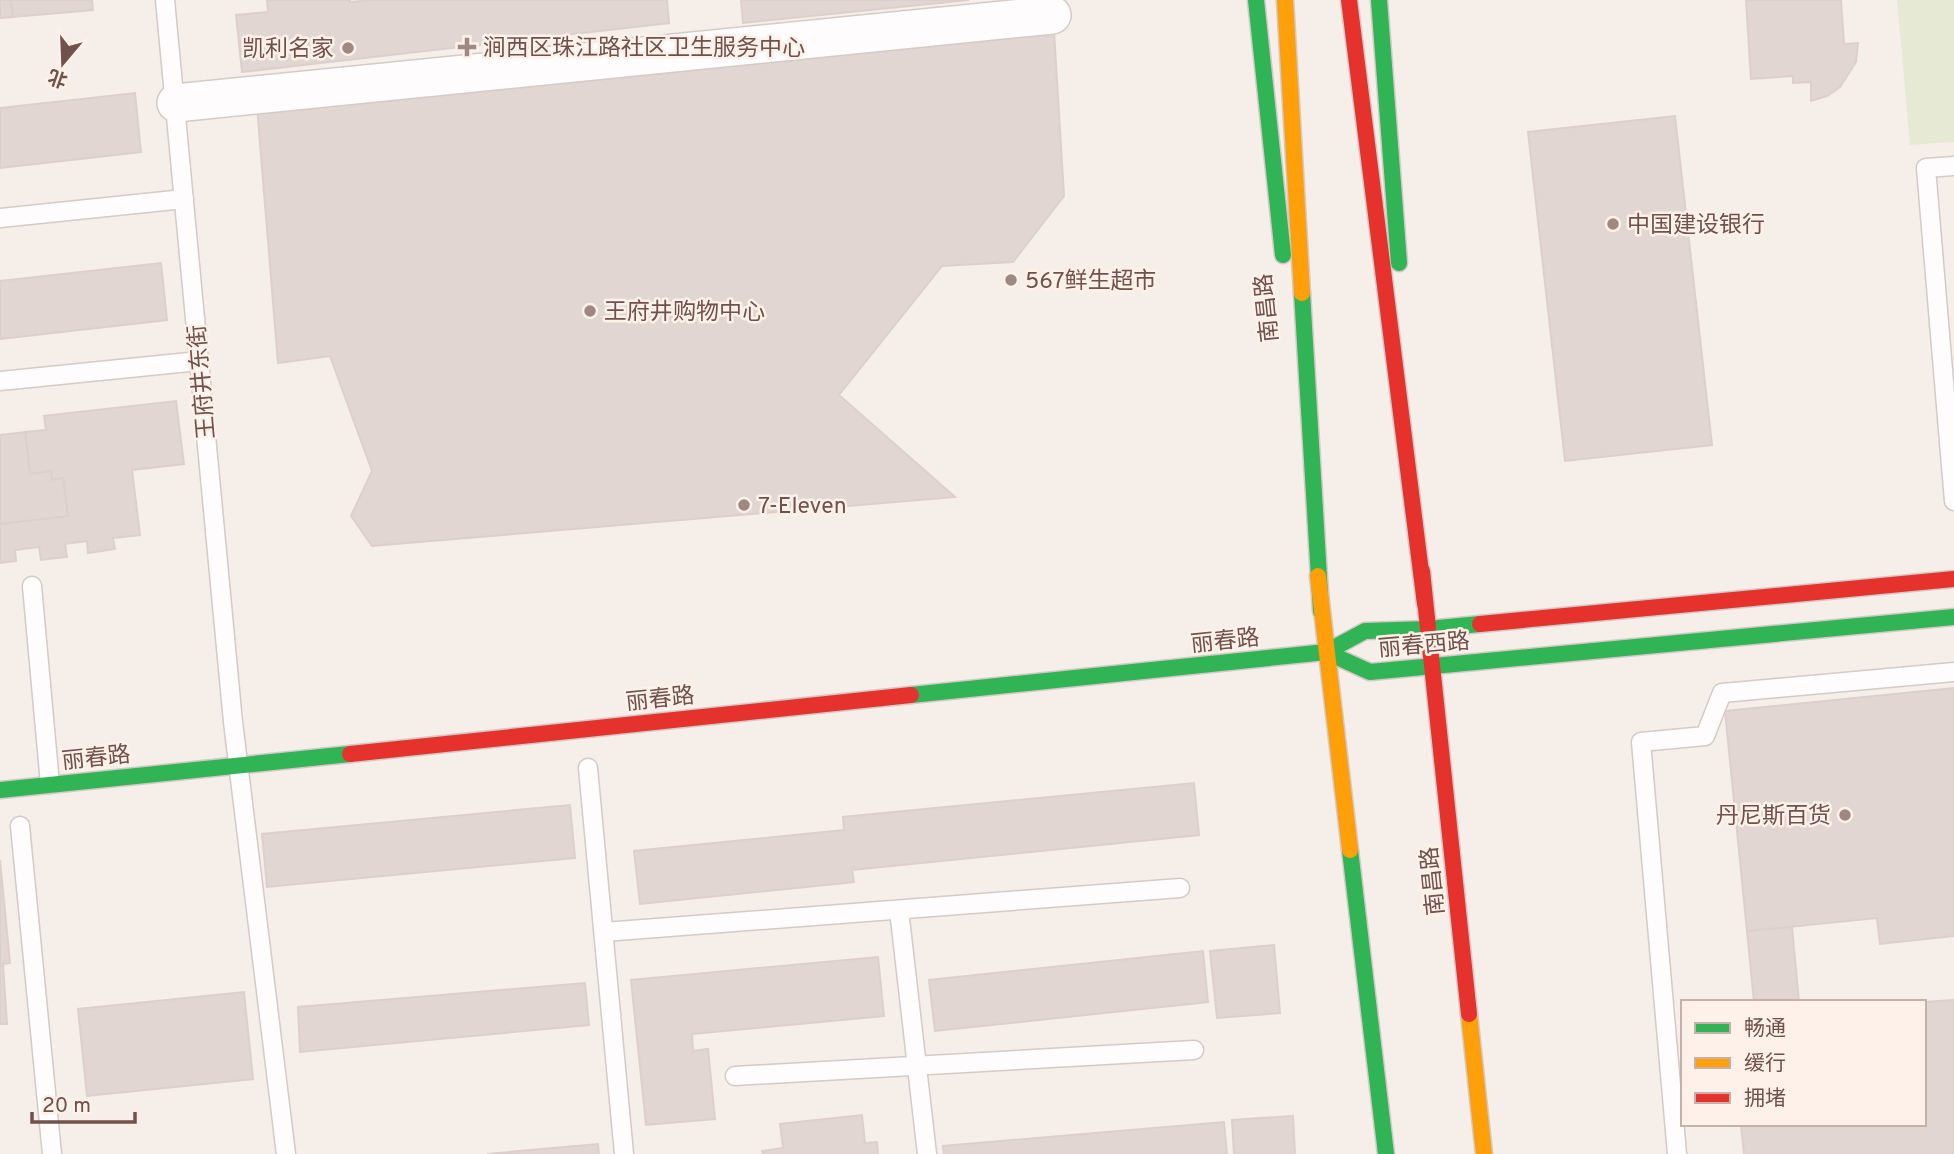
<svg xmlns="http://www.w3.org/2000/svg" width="1954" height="1154" font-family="Overpass,'Noto Sans SC',sans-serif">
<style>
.green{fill:#e6ead4}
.building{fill:#e1d6d1;stroke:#ddd0cc;stroke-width:2}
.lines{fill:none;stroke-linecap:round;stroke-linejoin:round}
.lane-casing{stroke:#d4cac6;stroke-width:21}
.street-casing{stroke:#d4cac6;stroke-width:40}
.fast-casing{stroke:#d4c9c6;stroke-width:19}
.slow-casing{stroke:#d4c9c6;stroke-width:19}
.jam-casing{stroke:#d4c9c6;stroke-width:19}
.lane{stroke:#fefcfc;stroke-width:18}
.street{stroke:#fefcfc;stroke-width:37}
.fast{stroke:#30b455;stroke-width:16}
.slow{stroke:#ff9f0a;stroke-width:16}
.jam{stroke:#e5322d;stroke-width:16}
.poi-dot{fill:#9f8882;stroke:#fef1e9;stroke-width:2.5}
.labels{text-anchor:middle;stroke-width:5;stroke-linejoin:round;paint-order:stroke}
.poi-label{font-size:23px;fill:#71514b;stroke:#fef1e9;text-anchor:start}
.street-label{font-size:23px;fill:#71514b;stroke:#fef1e9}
</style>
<rect width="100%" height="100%" fill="#f5eee9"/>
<path class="green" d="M1897 0H1954V142L1910 145Z"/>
<g class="building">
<path d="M0 0H11L13 17 0 18Z"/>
<path d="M11 0H92L93 10 13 17Z"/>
<path d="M267 0H350V2L370 0H667L669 23 242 72 236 15 268 12Z"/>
<path d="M741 0H969L743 23Z"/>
<path d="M1746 0H1841L1844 44 1858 43 1856 62 1840 87 1827 96 1811 101V82L1793 83V76L1751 79Z"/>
<path d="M1054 31 1064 196 1013 262 942 266 839 395 955 497 372 546 351 516 372 471 330 356 278 363 257 107Z"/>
<path d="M135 93 141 152 0 168V108Z"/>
<path d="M1675 116 1712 445 1565 461 1528 132Z"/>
<path d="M161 263 167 320 0 339V281Z"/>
<path d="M176 401 184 464 132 470 140 535 113 538 115 549 88 553 87 541 65 544 67 557 41 560 39 547 15 550 16 561 0 563V524L68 516 63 478 52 480 51 471 30 474 25 432 46 430 44 416Z"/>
<path d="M25 432 30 474 51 471 52 480 63 478 68 516 0 524V435Z"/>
<path d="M1954 688V936L1880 944 1877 918 1747 931 1725 711Z"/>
<path d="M1194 783 1199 835 852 870 854 882 640 904 634 851 844 830 843 817Z"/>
<path d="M570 805 575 858 267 887 262 834Z"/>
<path d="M0 860 10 963 0 964Z"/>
<path d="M1792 927 1799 1002H1754L1747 931Z"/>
<path d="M1274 945 1280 1013 1217 1018 1210 951Z"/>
<path d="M1203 951 1208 1002 935 1031 929 980Z"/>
<path d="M878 957 884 1016 692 1034 693 1051 708 1049 715 1119 646 1125 631 980Z"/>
<path d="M0 964H3L7 1024H0Z"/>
<path d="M585 983 589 1025 300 1052 298 1007Z"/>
<path d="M244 992 253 1079 87 1096 78 1009Z"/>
<path d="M1954 1000V1154H1744L1741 1124H1924V1002Z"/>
<path d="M862 1115 865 1143 877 1142 878 1154H763L762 1151 783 1148 780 1124Z"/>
<path d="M1293 1116 1295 1154H1234L1232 1120Z"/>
<path d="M1224 1122 1227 1154H944L943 1146Z"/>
<path d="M598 1144 599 1154H487Z"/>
</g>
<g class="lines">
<g class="lane-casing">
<g id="lane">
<path d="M165 0 233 722 286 1154"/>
<path d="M1954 166 1926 168 1954 501"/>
<path d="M0 218 184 199"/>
<path d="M0 381 199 361"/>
<path d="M32 586 50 784"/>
<path d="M588 768 624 1154"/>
<path d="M20 826 52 1154"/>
<path d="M899 910 927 1154"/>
<path d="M604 932 1180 888"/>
<path d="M735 1076 1194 1050"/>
<path d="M1677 1154 1641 742 1705 736 1722 693 1954 672"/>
</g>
</g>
<g class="street-casing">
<path id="street" d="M176 103 1052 15"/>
</g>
<g class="fast-casing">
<g id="fast">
<path d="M1256 0 1283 255"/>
<path d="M1379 0 1399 263"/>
<path d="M1302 293 1321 611"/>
<path d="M1326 652 1370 672 1954 617"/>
<path d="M911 695 1326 652 1365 631 1428 629 1480 624"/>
<path d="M0 790 350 754"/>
<path d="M1350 850 1386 1154"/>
</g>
</g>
<g class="slow-casing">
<g id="slow">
<path d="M1285 0 1302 293"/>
<path d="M1318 576 1350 850"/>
<path d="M1469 1014 1484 1154"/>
</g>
</g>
<g class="jam-casing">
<g id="jam">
<path d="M1349 0 1425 604"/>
<path d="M1422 571 1469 1014"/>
<path d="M1480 624 1954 579"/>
<path d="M350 754 911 695"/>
</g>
</g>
<use href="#lane" class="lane"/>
<use href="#street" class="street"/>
<use href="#fast" class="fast"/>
<use href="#slow" class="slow"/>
<use href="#jam" class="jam"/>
</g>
<g class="poi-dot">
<path d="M463.5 36.5h7v7h7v7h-7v7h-7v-7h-7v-7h7z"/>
<circle cx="348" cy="48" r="7"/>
<circle cx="1613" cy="224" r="7"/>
<circle cx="1011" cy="280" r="7"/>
<circle cx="590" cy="311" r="7"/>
<circle cx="744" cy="505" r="7"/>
<circle cx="1845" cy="815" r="7"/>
</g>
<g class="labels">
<g class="poi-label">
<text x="483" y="55">涧西区珠江路社区卫生服务中心</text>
<text x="334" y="56" text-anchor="end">凯利名家</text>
<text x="1627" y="232">中国建设银行</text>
<text x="1025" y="288">567鲜生超市</text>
<text x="604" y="319">王府井购物中心</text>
<text x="758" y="513">7-Eleven</text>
<text x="1831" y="823" text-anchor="end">丹尼斯百货</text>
</g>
<g class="street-label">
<text transform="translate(1266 308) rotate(-96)" y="8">南昌路</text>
<text transform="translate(201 382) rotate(-95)" y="8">王府井东街</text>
<text transform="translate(1225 640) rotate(-6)" y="8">丽春路</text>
<text transform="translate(1424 644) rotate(-5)" y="8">丽春西路</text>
<text transform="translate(660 698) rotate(-6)" y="8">丽春路</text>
<text transform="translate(96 757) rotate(-6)" y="8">丽春路</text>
<text transform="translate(1432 881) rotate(-96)" y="8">南昌路</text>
</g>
</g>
<rect x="1681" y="1000" width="245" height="126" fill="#fef1e9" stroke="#c6b1aa" stroke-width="2"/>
<rect x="1695" y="1023" width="35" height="10" fill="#30b455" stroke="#c6b1aa" stroke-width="2"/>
<text x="1744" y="1035" font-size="21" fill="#71514b">畅通</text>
<rect x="1695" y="1058" width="35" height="10" fill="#ff9f0a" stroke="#c6b1aa" stroke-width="2"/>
<text x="1744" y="1070" font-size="21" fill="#71514b">缓行</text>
<rect x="1695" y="1093" width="35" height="10" fill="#e5322d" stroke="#c6b1aa" stroke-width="2"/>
<text x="1744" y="1105" font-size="21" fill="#71514b">拥堵</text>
<g transform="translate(63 63) rotate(199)" stroke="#fef1e9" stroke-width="5" paint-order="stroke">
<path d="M0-5L12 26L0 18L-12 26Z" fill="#71514b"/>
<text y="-10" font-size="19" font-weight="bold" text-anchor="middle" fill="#71514b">北</text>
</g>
<path d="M32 1112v10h103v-10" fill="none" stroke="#71514b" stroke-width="3.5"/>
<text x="42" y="1112" font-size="21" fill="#71514b" stroke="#fef1e9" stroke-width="5" paint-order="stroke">20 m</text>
</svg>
